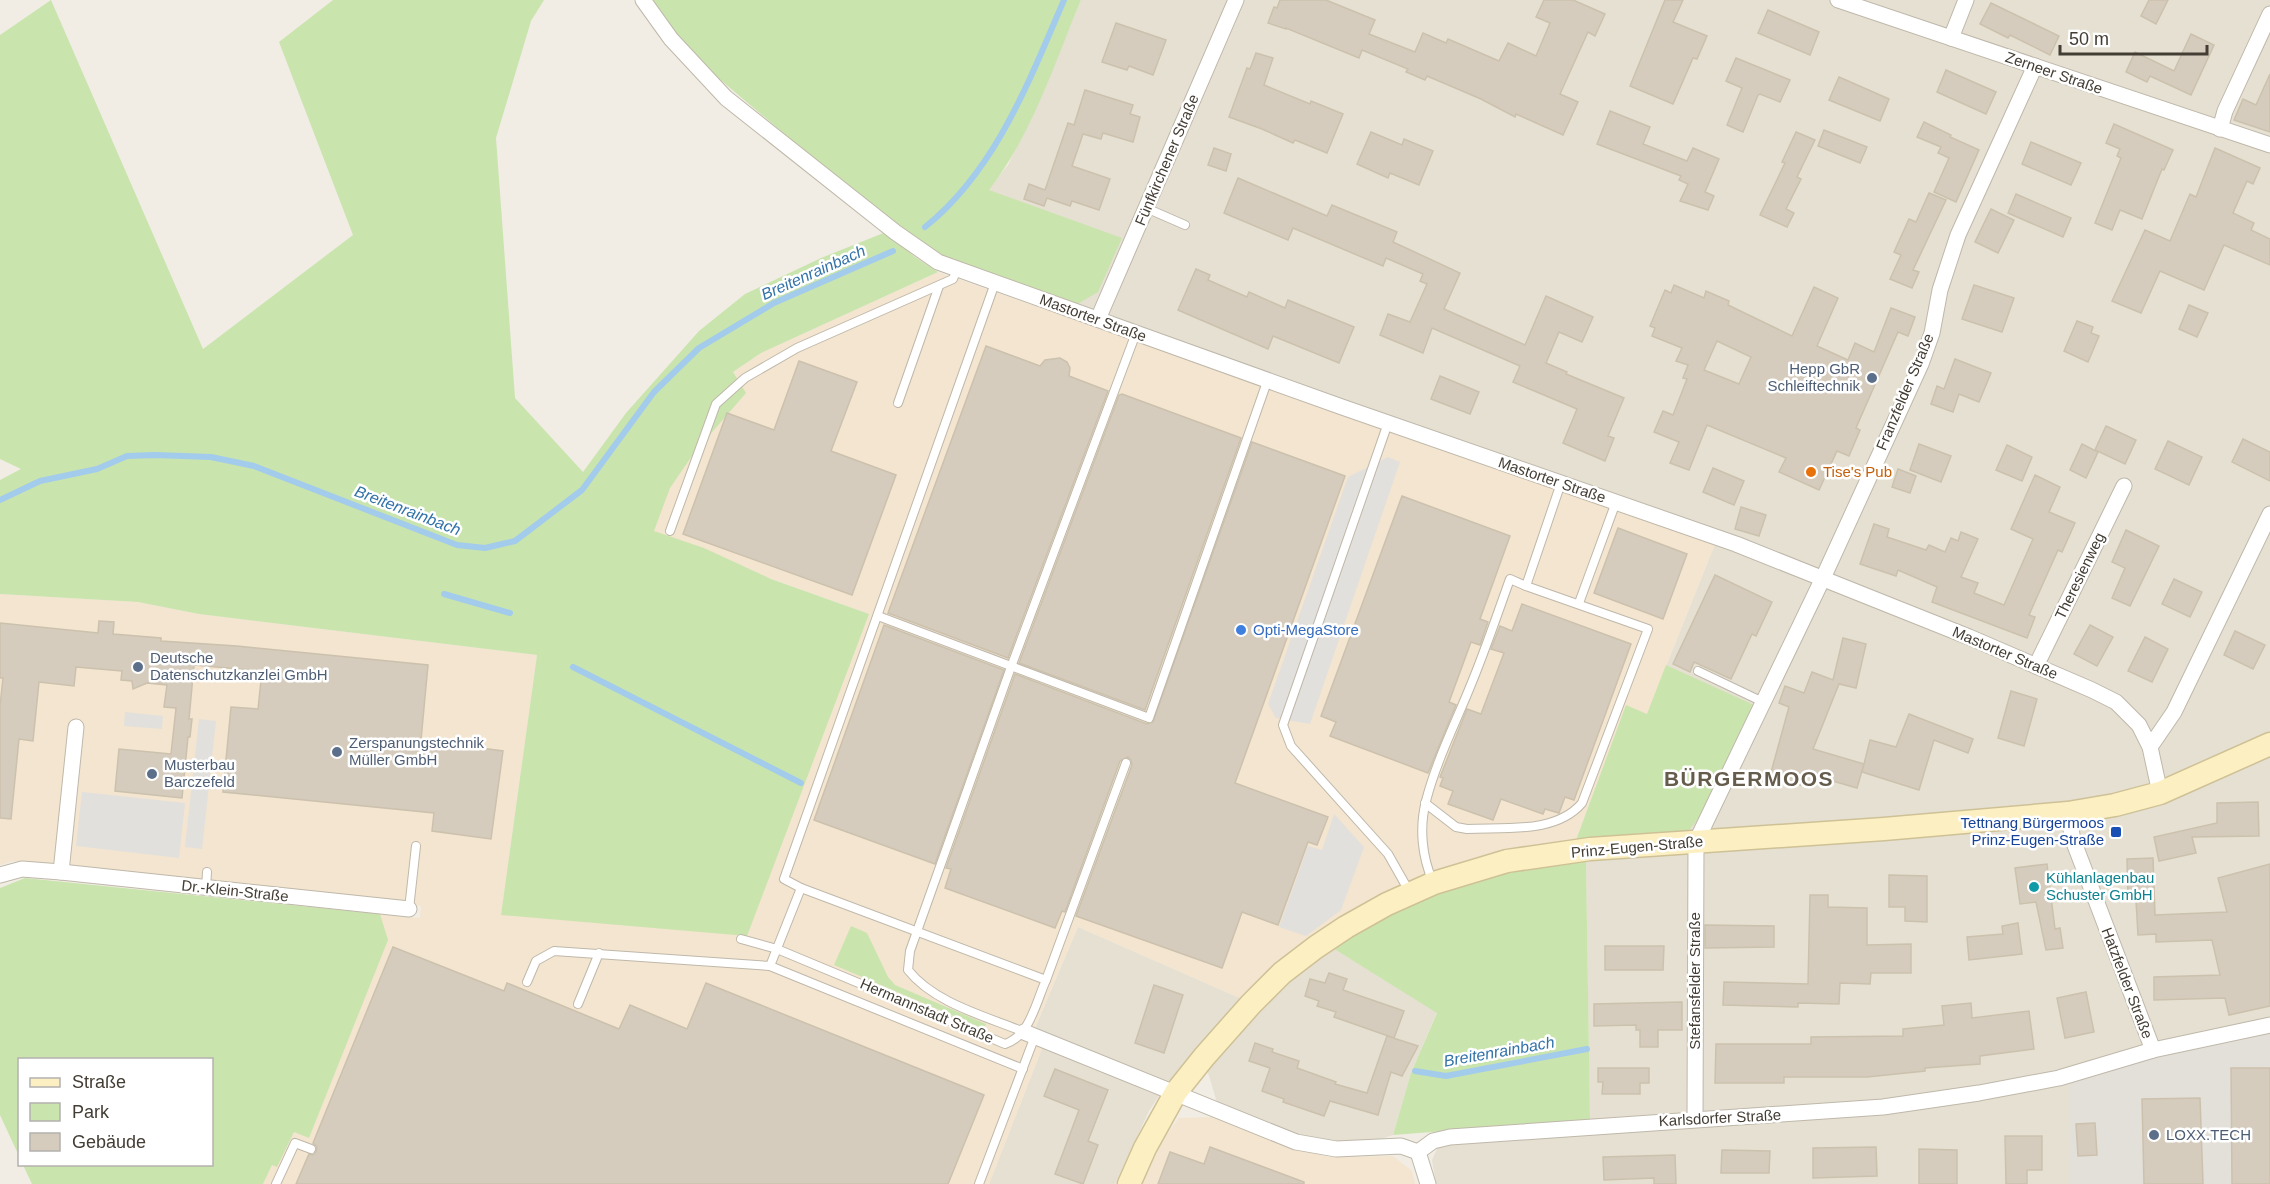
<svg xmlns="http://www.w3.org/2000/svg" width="2270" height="1184" font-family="Arial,sans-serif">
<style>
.residential{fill:#e5e0d2}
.commercial{fill:#f3e5cf}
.industrial{fill:#e3dfd9}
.green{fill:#cae4ae}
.parking{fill:#e2e0dc}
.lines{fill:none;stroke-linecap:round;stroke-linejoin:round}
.stream{stroke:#a2cbec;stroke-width:6}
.building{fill:#d5ccbd;stroke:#ccc1ad;stroke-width:1.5;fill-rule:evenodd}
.lane-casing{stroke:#bfb8aa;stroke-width:10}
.street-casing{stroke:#bfb8aa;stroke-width:17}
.secondary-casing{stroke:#cfc196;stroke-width:25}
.lane{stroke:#fff;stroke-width:8}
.street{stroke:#fff;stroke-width:15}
.secondary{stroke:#fcf0c3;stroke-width:22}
.service-dot{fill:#5c6f8a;stroke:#fff;stroke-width:2}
.food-dot{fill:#e8710a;stroke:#fff;stroke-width:2}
.shop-dot{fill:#3f7fe0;stroke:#fff;stroke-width:2}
.transit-dot{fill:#1a4fb4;stroke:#fff;stroke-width:2}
.culture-dot{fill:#0f9aa8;stroke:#fff;stroke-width:2}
.labels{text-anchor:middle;stroke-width:5;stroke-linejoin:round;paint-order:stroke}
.street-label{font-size:15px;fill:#433d34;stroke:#fff}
.service-label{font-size:15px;fill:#4e5e75;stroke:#fff;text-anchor:start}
.food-label{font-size:15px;fill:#c56008;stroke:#fff;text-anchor:start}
.shop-label{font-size:15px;fill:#366cbe;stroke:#fff;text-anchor:start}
.transit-label{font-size:15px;fill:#164399;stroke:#fff;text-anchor:end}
.culture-label{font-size:15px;fill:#0d838f;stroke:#fff;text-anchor:start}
.water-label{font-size:16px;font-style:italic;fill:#3373a9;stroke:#fff}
.district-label{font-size:21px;font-weight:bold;letter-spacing:1.5px;fill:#655c4c;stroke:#fff}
</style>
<rect width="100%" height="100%" fill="#f1ede4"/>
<g class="residential">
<path d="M1081 0H2270V733L2202 763 2122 793 2069 806 1575 842 1647 714 1715 544 1076 305 988 190 1008 165 1038 103Z"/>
<path d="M2270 757V1026L2069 1078V1184H1436L1432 1160 1440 1142 1590 1131 1586 860 2130 810 2218 780Z"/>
<path d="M1078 927 1242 999 1168 1082 1149 1111 1115 1184H989L1045 1041 1035 1028Z"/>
<path d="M1331 947 1437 1012 1411 1073 1393 1135 1366 1144H1334L1292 1135 1218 1106 1206 1066 1255 1010Z"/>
</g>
<g class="commercial">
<path d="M938 272 1715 544 1647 714 1626 706 1575 842 1503 851 1466 860 1399 888 1242 999 1078 927 1035 1027 1045 1041 989 1184H263L380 914 420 918 421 906 13 861 0 865V594L138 602 199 614 537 655 501 915 869 614 613 522 723 379 761 353Z"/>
<path d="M1213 1117 1282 1145 1329 1157 1393 1156 1412 1171 1415 1184H1142L1164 1137 1179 1118Z"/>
</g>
<path class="industrial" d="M2270 1031V1184H2069V1078Z"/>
<g class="green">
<path d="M51 0 203 349 353 235 279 42 333 0H544L531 21 496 138 515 398 583 472 626 413 699 331 745 294 821 258 886 232 915 257 938 272 761 353 733 372 746 393 694 453 670 488 654 531 704 548 771 579 869 614 747 936 501 915 537 655 199 614 138 602 0 594V480L21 469 0 459V35Z"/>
<path d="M650 0H1081C1054 64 1032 135 989 190L1122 238 1098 292 1076 305 938 255 903 230 814 159 697 60 673 33Z"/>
<path d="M1666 665 1754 705 1699 818 1689 830 1576 840 1626 705 1647 714Z"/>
<path d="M1586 860 1590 1120 1393 1135 1411 1073 1437 1013 1331 947 1434 892 1476 878Z"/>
<path d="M25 878 380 914 388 940 309 1138 294 1132 277 1167 272 1165 263 1184H32L23 1165 212 1164V1060H20L19 1156 0 1115V888Z"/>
<path d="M851 926 867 933 888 977 895 985 986 1024 984 1029 834 965Z"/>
</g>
<g class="parking">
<path d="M1388 457 1400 462 1310 724 1276 718 1268 704 1348 477Z"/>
<path d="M125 712 163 716 162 729 124 726Z"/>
<path d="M199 719 216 721 202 849 185 847Z"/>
<path d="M82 792 185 803 179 858 76 846Z"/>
<path d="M1334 814 1364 847 1341 910 1306 936 1279 927 1308 846 1322 850Z"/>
</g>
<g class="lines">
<g class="stream">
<path d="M925 227C996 170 1029 81 1064 0"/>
<path d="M0 500 40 481 97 469 127 456 155 455 211 457 254 466 457 545 485 548 515 541 582 490 654 392 699 348 774 303 893 251"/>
<path d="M444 594 510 613"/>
<path d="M573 667 801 783"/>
<path d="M1415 1071 1446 1076 1587 1049"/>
</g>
</g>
<g class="building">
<path d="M1280 0H1326L1375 20 1369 34 1415 52 1423 33 1446 43 1448 39 1499 61 1508 43 1536 56 1550 23 1536 17 1544 0H1573L1605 14 1595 36 1588 32 1560 94 1578 102 1563 135 1516 114 1515 117 1481 99 1427 76 1425 80 1406 72 1408 69 1362 50 1359 58 1286 28V29L1268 23 1274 7 1277 8Z"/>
<path d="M1665 0H1683L1673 22 1707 36 1697 59 1693 58 1673 104 1630 86Z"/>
<path d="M2149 0H2168L2156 24 2141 16Z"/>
<path d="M1991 3 2059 36 2050 55 2010 35 2008 38 1980 24Z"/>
<path d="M1768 10 1819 32 1810 55 1758 33Z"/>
<path d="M1116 23 1166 40 1153 75 1129 66 1127 70 1102 62Z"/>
<path d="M2191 34 2214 45 2191 95 2150 76 2147 82 2126 72 2135 52 2174 71Z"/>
<path d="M1256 53 1273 58 1264 85 1310 104 1311 101 1343 114 1327 153 1295 140 1293 143 1262 129 1229 117 1247 68 1250 69Z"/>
<path d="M1736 58 1790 80 1780 102 1760 94 1758 95 1743 132 1727 125 1742 88 1726 81Z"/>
<path d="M1946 70 1996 92 1986 114 1937 92Z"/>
<path d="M2270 74V132L2234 120 2243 99 2256 105Z"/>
<path d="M1839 77 1889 99 1880 121 1829 100Z"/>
<path d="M1085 90 1133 105 1130 114 1140 117 1133 142 1103 133 1101 139 1083 134 1072 166 1110 179 1099 210 1072 201 1070 206 1047 198 1044 206 1024 199 1029 184 1045 190 1068 123 1074 125Z"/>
<path d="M1610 111 1650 127 1643 144 1687 161 1693 148 1719 159 1705 192 1714 196 1708 210 1680 201 1688 184 1679 180 1681 176 1597 144Z"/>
<path d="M1924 122 1951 135 1950 137 1979 150 1956 202 1934 192 1949 158 1938 153 1941 147 1917 137Z"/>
<path d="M2114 124 2173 150 2164 170 2162 169 2142 219 2120 210 2112 230 2095 223 2121 158 2117 156 2120 149 2106 143Z"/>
<path d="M1824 130 1867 147 1860 163 1818 146Z"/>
<path d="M1371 132 1402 145 1404 139 1433 151 1419 185 1390 173 1388 178 1357 164Z"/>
<path d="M1796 132 1815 140 1797 177 1801 179 1786 209 1794 213 1787 227 1760 215 1785 163 1782 162Z"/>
<path d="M2031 142 2081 163 2071 185 2022 164Z"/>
<path d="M1214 148 1231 154 1226 171 1208 165Z"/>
<path d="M2215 148 2260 168 2253 184 2247 181 2233 213 2254 223 2251 230 2270 239V265L2224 245 2204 290 2160 271 2141 313 2112 301 2145 230 2170 241 2190 194 2196 197Z"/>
<path d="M1238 178 1327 216 1332 205 1397 232 1393 242 1460 273 1444 309 1525 345 1546 296 1593 317 1582 342 1559 332 1546 363 1567 372 1566 374 1624 398 1608 436 1614 438 1605 461 1563 443 1577 409 1513 382 1520 366 1432 328 1423 353 1380 335 1388 314 1410 322 1427 284 1420 281 1423 274 1386 258 1383 266 1293 228 1288 240 1224 213Z"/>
<path d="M1929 193 1946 200 1913 270 1919 272 1912 288 1890 279 1901 255 1894 252 1909 219 1916 222Z"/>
<path d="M2016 194 2071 218 2063 237 2008 213Z"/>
<path d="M1991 209 2014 220 1998 253 1975 242Z"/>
<path d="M1196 269 1210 275 1208 280 1247 297 1249 292 1285 308 1288 300 1354 327 1339 363 1273 336 1268 349 1178 310Z"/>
<path d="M1674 285 1704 298 1706 291 1729 301 1728 305 1792 336 1814 287 1838 298 1817 346 1848 360 1855 343 1874 352 1891 308 1915 317 1908 336 1898 332 1856 428 1860 430 1849 456 1837 451 1819 490 1779 472 1786 458 1707 425 1689 470 1670 463 1679 442 1654 432 1663 411 1673 415 1687 379 1683 378 1688 365 1676 361 1682 348 1652 336 1655 328 1650 326 1665 290 1671 293ZM1717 341 1751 357 1739 384 1704 370Z"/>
<path d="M1974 285 2014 298 2002 332 1962 319Z"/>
<path d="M2189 305 2208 313 2197 337 2179 329Z"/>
<path d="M2077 321 2093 327 2091 333 2099 336 2088 362 2064 351Z"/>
<path d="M986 346 1040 366 1045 360 1060 358 1067 362 1070 368 1069 376 1108 391 1008 658 888 613Z"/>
<path d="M1955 359 1991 373 1979 402 1959 394 1953 412 1931 404 1937 386 1944 389Z"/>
<path d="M799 361 857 382 831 451 896 475 852 595 683 534 727 413 774 430Z"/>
<path d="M1440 376 1479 392 1470 414 1431 399Z"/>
<path d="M1122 394 1241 438 1145 710 1019 663 1119 395Z"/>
<path d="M2106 426 2136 440 2125 464 2095 450Z"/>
<path d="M2243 439 2270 452V481L2232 462Z"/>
<path d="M2168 441 2202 457 2189 485 2155 469Z"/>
<path d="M1252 442 1345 476 1235 783 1328 817 1317 845 1308 842 1278 925 1242 912 1222 968 1076 916 1132 765 1131 760 1128 757 1120 761 1065 912 1062 911 1055 928 945 888 951 869 946 868 1015 674 1147 724 1153 722Z"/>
<path d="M1919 444 1951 456 1941 482 1910 470Z"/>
<path d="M2082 444 2098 452 2086 478 2070 470Z"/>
<path d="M2007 445 2032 457 2022 481 1996 470Z"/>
<path d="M1713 468 1744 481 1734 505 1703 492Z"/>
<path d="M1898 469 1916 476 1910 493 1892 487Z"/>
<path d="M2035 475 2060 487 2049 512 2075 523 2062 552 2058 550 2029 615 2035 617 2027 638 1932 602 1937 587 1898 570 1896 576 1860 564 1874 524 1889 529 1887 537 1926 550 1929 545 1945 552 1951 538 1958 541 1961 532 1978 539 1961 577 1978 583 1974 593 2004 605 2033 539 2011 529Z"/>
<path d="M1402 496 1510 536 1480 619 1488 622 1480 645 1471 642 1449 702 1456 705 1428 773 1330 736 1336 722 1321 716Z"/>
<path d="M1741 507 1766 515 1759 536 1735 529Z"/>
<path d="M1618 528 1687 554 1663 619 1594 593Z"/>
<path d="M2126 530 2159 546 2130 606 2112 598 2125 568 2112 562Z"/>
<path d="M1715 575 1772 602 1756 636 1752 634 1731 679 1694 662 1690 672 1673 664Z"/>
<path d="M2174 579 2202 592 2190 617 2162 604Z"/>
<path d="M1522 604 1631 644 1574 800 1565 797 1559 813 1545 809 1543 814 1501 799 1493 820 1448 804 1453 791 1440 786 1443 778 1440 777 1467 709 1481 714 1504 653 1491 649 1500 626 1512 631Z"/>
<path d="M99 621 114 622 113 634 161 638V641L237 646 428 665 421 740 503 751 491 839 432 831 434 813 223 792 231 707 258 709 262 671 194 665 189 719H192L190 737H188L182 798 115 791 119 749 171 754 176 708 164 707 167 685 147 683 133 689 132 681 121 680 122 671 76 667 74 686 39 682 33 741 19 739 11 819 0 818V706L3 678H0V623L98 633Z"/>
<path d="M884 625 1004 670 935 864 814 820Z"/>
<path d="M2090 625 2113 637 2097 666 2074 654Z"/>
<path d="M2235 631 2265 645 2253 669 2224 655Z"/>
<path d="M2145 637 2168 649 2152 682 2128 671Z"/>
<path d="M1843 638 1866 644 1856 688 1839 684 1813 749 1864 764 1857 788 1805 773 1801 785 1770 776 1789 707 1779 703 1785 686 1804 693 1812 672 1833 680Z"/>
<path d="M2011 691 2037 699 2024 746 1998 738Z"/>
<path d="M1909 714 1973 739 1968 753 1934 740 1919 790 1862 772 1870 740 1896 747Z"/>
<path d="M2258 802 2259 836 2192 837 2196 853 2159 861 2154 837 2217 823V803Z"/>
<path d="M2153 858 2155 915 2227 912 2218 878 2270 864V1006L2229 1015 2225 998 2154 1000V977L2220 975 2212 940 2156 942V934L2138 935 2136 901H2128L2127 859Z"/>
<path d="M2047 864 2055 929 2060 928 2063 948 2046 950 2036 902 2020 904 2015 868Z"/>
<path d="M1889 875 1927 876V922L1905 921V907H1889Z"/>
<path d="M1810 895H1828V907L1867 908V945L1911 944V973H1871L1870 984 1840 983 1839 1004 1798 1003V1007L1723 1005 1724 982 1808 984Z"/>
<path d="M2018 923 2022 954 1969 960 1967 937 2003 934 2002 926Z"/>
<path d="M1705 925 1774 926V947L1705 948Z"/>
<path d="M1605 946H1664L1663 970H1605Z"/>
<path d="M393 947 504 991 507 983 619 1029 630 1005 687 1029 706 983 984 1095 948 1184H296L309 1154 313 1155 316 1152 317 1147 313 1143Z"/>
<path d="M1329 973 1347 979 1343 990 1404 1011 1394 1038 1334 1017 1336 1012 1317 1006 1319 1001 1305 996 1310 979 1325 983Z"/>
<path d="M1154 985 1183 995 1164 1053 1135 1043Z"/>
<path d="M2086 992 2094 1032 2065 1038 2057 998Z"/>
<path d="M1682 1002V1030H1658V1047H1640V1030H1636V1025L1594 1026V1004Z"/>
<path d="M1971 1003 1972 1018 2029 1011 2034 1049 1980 1056V1064L1925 1068V1071L1867 1077H1784V1083H1715L1716 1044H1811V1037L1903 1036V1029L1944 1025 1942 1006Z"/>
<path d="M1387 1036 1418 1046 1402 1076 1391 1072 1378 1115 1330 1101 1324 1116 1283 1102 1284 1099 1262 1091 1270 1068 1249 1061 1255 1043 1273 1049 1272 1052 1299 1061 1297 1068 1336 1082 1335 1084 1367 1093Z"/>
<path d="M1598 1068H1649V1083H1640V1094H1602L1603 1082H1598Z"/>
<path d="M2231 1068H2270V1184H2232Z"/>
<path d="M1055 1069 1108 1090 1088 1141 1098 1145 1083 1184 1055 1174 1079 1110 1044 1096Z"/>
<path d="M2200 1098 2203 1184H2144L2142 1099Z"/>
<path d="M2095 1123 2097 1155 2078 1156 2076 1124Z"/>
<path d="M2005 1136H2042V1170H2027V1184H2006Z"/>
<path d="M1210 1147 1304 1182V1184H1158L1170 1152 1204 1164Z"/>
<path d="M1876 1147 1877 1176 1813 1178V1148Z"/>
<path d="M1919 1149 1957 1150V1184H1919Z"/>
<path d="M1722 1150 1770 1151 1769 1173H1721Z"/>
<path d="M1675 1155 1676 1184H1654V1178L1604 1180 1603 1157Z"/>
</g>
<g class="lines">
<g class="lane-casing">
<g id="lane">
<path d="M1146 208 1185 225"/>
<path d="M898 403 939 286"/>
<path d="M1388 423 1283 725 1291 746 1388 854 1409 891"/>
<path d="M670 531 716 404 745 378 797 348 953 279 957 269"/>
<path d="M1579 603 1616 502"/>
<path d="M878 616 1149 718 1268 379"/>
<path d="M1698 671 1763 702"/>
<path d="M1425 803 1456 827 1467 829C1504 827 1556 834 1582 803L1648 629 1526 586"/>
<path d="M1433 882C1422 857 1419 828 1426 801 1436 762 1455 724 1470 687 1485 651 1497 615 1510 579L1526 586 1561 483"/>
<path d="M206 888 207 872"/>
<path d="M409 909 416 846"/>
<path d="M741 939 777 949 1005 1044C1030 1036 1036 1002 1046 980L801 888 784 879 995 283"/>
<path d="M770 966 801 888"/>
<path d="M1046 980 1126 763"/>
<path d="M527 982 536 961 554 951 770 966 1023 1069"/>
<path d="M578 1004 599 953"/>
<path d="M1024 1032C985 1016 934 1003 908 970L910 951 1011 667 1136 333"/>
<path d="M276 1184 295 1143 311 1149"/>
<path d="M979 1184 1035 1036"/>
</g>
</g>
<g class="street-casing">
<g id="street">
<path d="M643 0 671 39 726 98 895 232 938 262 1342 407 1736 544 1969 637 2092 690 2116 702 2139 725 2150 747 2160 793"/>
<path d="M1838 0 2270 145"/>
<path d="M1951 38 1966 0"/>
<path d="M2220 129 2225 111 2270 14"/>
<path d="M1098 319 1236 0"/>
<path d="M2036 666 2124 486"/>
<path d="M2150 747 2174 712 2270 514"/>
<path d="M2068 813 2073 840 2153 1050"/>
<path d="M61 872 76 727"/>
<path d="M0 875 22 869 61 872 409 909"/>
<path d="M1024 1032 1296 1142 1336 1149 1401 1146 1418 1152"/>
<path d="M1695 1119 1696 842 1823 578 1921 364 1932 333 1940 290 1958 235 2035 66"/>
<path d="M1418 1152 1433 1141 1450 1137 1883 1107 1979 1093 2059 1078 2153 1050 2270 1025"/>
<path d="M1418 1152 1428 1184"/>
</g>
</g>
<g class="secondary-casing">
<path id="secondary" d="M1129 1184 1145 1148 1176 1092 1204 1057 1251 1004 1282 973 1316 947 1346 927 1387 904 1434 883 1507 861 1590 849 1884 829 2068 813 2115 805 2160 793 2270 744"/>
</g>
<use href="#lane" class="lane"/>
<use href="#street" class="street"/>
<use href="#secondary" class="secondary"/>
</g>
<g class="service-dot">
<circle cx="1872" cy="378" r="6"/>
<circle cx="138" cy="667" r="6"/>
<circle cx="337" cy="752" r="6"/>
<circle cx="152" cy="774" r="6"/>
<circle cx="2154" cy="1135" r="6"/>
</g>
<circle class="food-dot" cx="1811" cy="472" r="6"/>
<circle class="shop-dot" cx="1241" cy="630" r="6"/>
<rect class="transit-dot" x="2110" y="826" width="12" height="12" rx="3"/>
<circle class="culture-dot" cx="2034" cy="887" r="6"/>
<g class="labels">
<g class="street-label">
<text transform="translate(2054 73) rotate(19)" y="5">Zerneer Straße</text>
<text transform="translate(1167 160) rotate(-67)" y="5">Fünfkirchener Straße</text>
<text transform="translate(1093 318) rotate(20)" y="5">Mastorter Straße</text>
<text transform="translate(1905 392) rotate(-67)" y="5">Franzfelder Straße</text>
<text transform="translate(1552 480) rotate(19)" y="5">Mastorter Straße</text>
<text transform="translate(2080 576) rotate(-64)" y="5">Theresienweg</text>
<text transform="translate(2005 653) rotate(23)" y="5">Mastorter Straße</text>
<text transform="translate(1637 847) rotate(-5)" y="5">Prinz-Eugen-Straße</text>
<text transform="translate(235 891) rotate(6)" y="5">Dr.-Klein-Straße</text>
<text transform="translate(1695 981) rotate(-90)" y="5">Stefansfelder Straße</text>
<text transform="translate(2127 983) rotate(69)" y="5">Hatzfelder Straße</text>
<text transform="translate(927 1011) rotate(23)" y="5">Hermannstadt Straße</text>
<text transform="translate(1720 1118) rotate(-3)" y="5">Karlsdorfer Straße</text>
</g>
<g class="service-label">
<text x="1860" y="374" text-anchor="end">Hepp GbR<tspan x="1860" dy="17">Schleiftechnik</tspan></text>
<text x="150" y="663">Deutsche<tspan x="150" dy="17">Datenschutzkanzlei GmbH</tspan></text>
<text x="349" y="748">Zerspanungstechnik<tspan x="349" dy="17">Müller GmbH</tspan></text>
<text x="164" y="770">Musterbau<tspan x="164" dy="17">Barczefeld</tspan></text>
<text x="2166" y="1140">LOXX.TECH</text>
</g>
<g class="food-label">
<text x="1823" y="477">Tise's Pub</text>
</g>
<g class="shop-label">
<text x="1253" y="635">Opti-MegaStore</text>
</g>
<g class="transit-label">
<text x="2104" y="828">Tettnang Bürgermoos<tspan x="2104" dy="17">Prinz-Eugen-Straße</tspan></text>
</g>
<g class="culture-label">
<text x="2046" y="883">Kühlanlagenbau<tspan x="2046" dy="17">Schuster GmbH</tspan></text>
</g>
<g class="water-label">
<text transform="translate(813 272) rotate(-24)" y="6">Breitenrainbach</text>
<text transform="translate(408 510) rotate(21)" y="6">Breitenrainbach</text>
<text transform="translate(1499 1051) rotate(-10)" y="6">Breitenrainbach</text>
</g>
<g class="district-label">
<text x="1749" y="786">BÜRGERMOOS</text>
</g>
</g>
<rect x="18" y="1058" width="195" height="108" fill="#ffffff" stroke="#b4b1ae" stroke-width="1.5"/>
<rect x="30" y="1078" width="30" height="9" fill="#fcf0c3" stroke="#b4b1ae" stroke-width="1.5"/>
<text x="72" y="1088" font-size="18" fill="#433d34">Straße</text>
<rect x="30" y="1103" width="30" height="18" fill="#cae4ae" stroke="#b4b1ae" stroke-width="1.5"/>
<text x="72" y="1118" font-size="18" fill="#433d34">Park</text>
<rect x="30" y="1133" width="30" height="18" fill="#d5ccbd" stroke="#b4b1ae" stroke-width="1.5"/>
<text x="72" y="1148" font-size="18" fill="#433d34">Gebäude</text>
<path d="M2060 45v9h147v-9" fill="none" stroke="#433d34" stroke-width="3"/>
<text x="2069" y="45" font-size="18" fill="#433d34" stroke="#ffffff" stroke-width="4.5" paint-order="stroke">50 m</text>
</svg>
